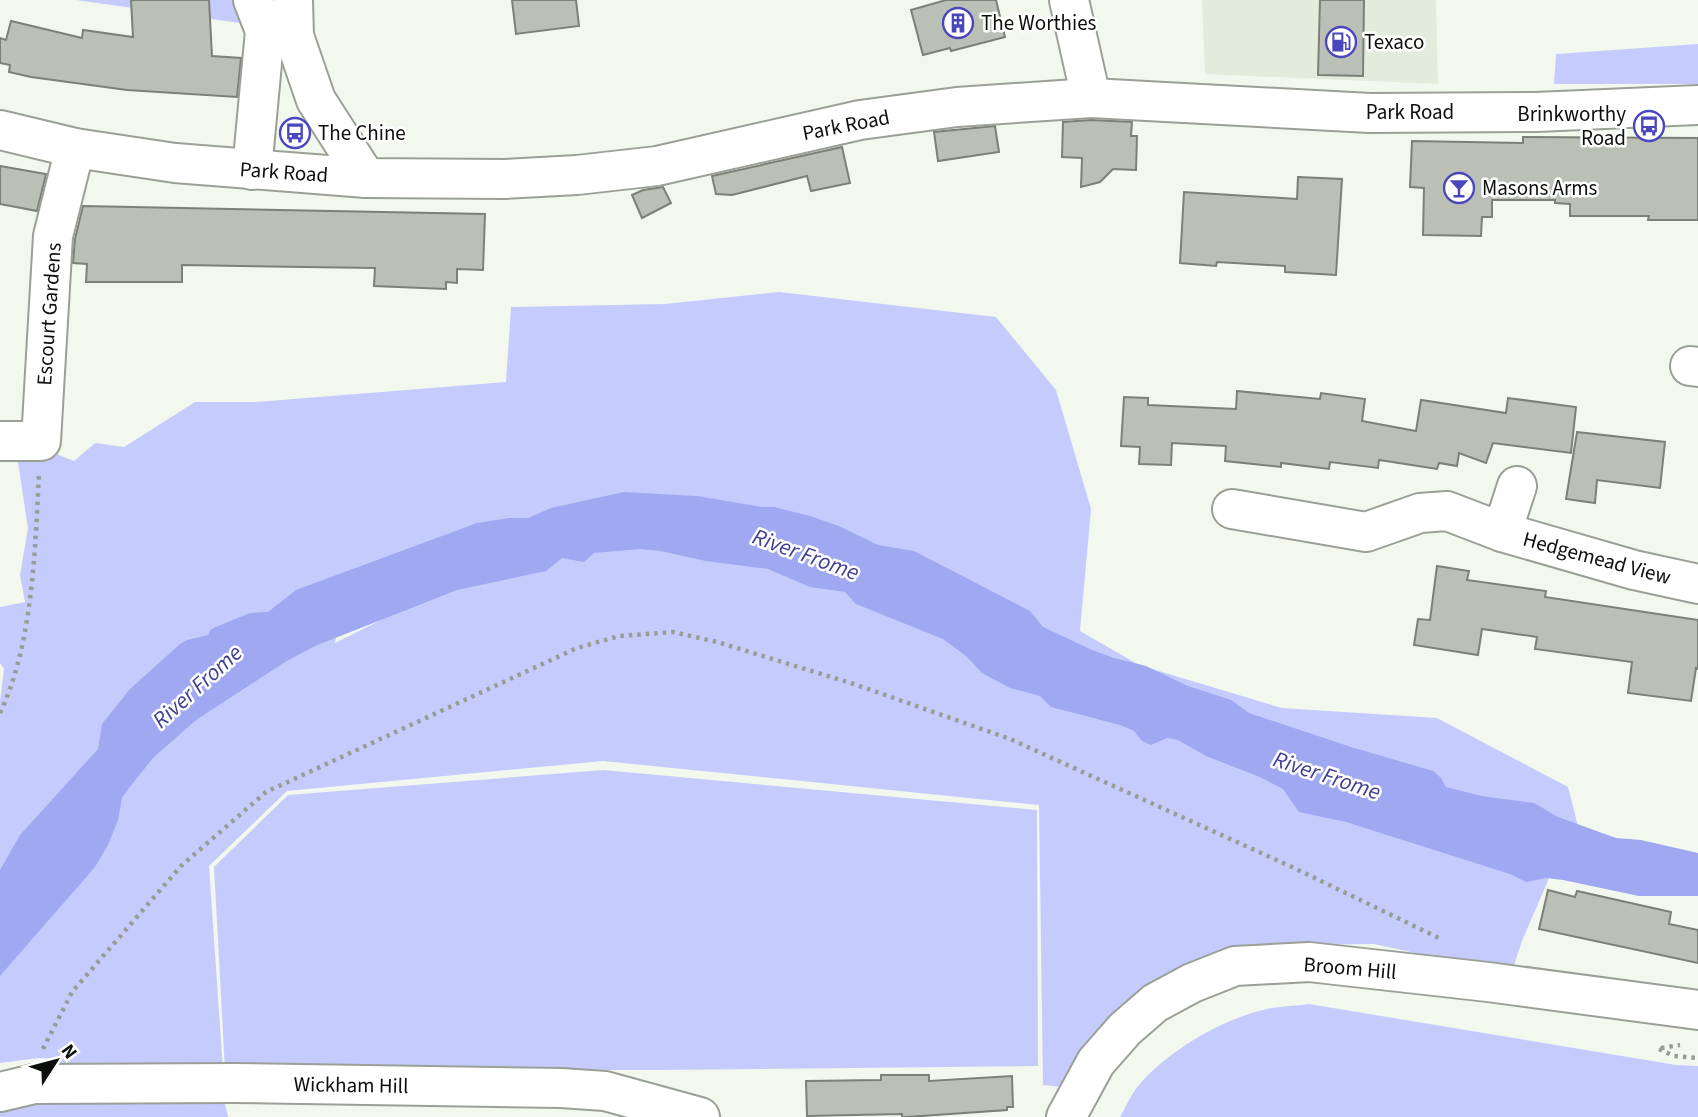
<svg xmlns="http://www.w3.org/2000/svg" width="1698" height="1117" font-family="'Source Sans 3',sans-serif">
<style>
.built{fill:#e3ecdc}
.green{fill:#c5ccfd;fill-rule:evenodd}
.water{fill:#9fa8f0}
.building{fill:#bbc0b7;stroke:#7c8078;stroke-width:2}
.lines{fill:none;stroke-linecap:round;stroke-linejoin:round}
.minor-casing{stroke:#9ba097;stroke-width:42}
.major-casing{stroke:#9ba097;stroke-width:42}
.path{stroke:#999d96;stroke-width:4.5;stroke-dasharray:3.5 5;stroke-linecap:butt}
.minor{stroke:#fff;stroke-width:38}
.major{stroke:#fff;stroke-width:38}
.labels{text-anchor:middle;stroke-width:5;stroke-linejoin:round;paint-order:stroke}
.poi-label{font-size:21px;fill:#0d0f0c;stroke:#fff;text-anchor:start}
.street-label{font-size:21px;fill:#0d0f0c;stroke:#fff}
.water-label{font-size:23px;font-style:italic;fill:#3e3f92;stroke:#fff}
</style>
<rect width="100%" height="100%" fill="#f3f8ee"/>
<path class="built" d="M1202 0H1436L1438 84 1205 74Z"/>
<g class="green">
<path d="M76 0H281L268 27Z"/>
<path d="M1698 44V84H1554L1556 54Z"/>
<path d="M779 292 996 317 1056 390 1091 509 1080 631 1139 665 1282 708 1437 718 1568 787 1580 834 1550 876 1522 941 1511 974 1374 944 1292 945 1226 953 1060 1087 1043 1085 1039 805 603 761 287 791 209 866 223 1070 217 1071 228 1117H0V1106L55 1099 54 1059 39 1058 0 1063V701L4 669 0 663V607L25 602 20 575 28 528 17 456 46 450 74 461 95 443 124 447 195 402H256L506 382 511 307 665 304ZM342 607 385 618 335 643Z"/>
<path d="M603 770 1037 810 1038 1066 659 1070H225L214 867 288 795Z"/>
<path d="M1309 1004 1676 1065 1698 1066V1117H1120C1126 1107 1131 1094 1139 1085 1169 1050 1222 1019 1267 1009 1280 1006 1295 1006 1309 1004Z"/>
</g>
<path class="water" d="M624 492 697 496 762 507H774L810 516 839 526 878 545 914 551 1030 611 1043 627 1092 650 1114 658 1146 666 1188 686 1231 700 1249 713 1351 747 1433 771 1441 778 1446 787 1481 796 1534 803 1558 817 1616 838 1641 840 1698 853V896H1639L1563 880 1546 878 1526 882 1510 874 1346 822 1299 812 1283 789 1260 777 1206 756 1178 740 1167 738 1151 745 1142 741 1134 731 1120 725 1051 707 1040 696 1010 688 982 673 966 656 943 639 856 604 845 592 810 587 768 569 706 561 660 551 640 549 594 553 584 562 562 558 546 571 457 590 315 646 285 662 196 720 153 758 129 788 122 798 118 820 108 845 95 867 0 976V870L20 835 98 749 102 724 130 689 180 644 187 640 208 635 211 629 250 613 268 612 296 590 477 523 509 518H528L551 508Z"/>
<g class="building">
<path d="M131 0H209L212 56 241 58 237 97 127 90 31 77 9 72 10 65 0 63V38L6 40 11 21 82 38 83 30 133 37Z"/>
<path d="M512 0H576L579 26 516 34Z"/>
<path d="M946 0H996L1005 37 951 51 950 48 923 55 911 10Z"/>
<path d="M1320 0H1364L1363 76 1318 75Z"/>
<path d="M1091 120 1132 122 1131 136H1137L1136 170 1113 169 1100 182 1081 187 1082 158 1062 157 1063 122Z"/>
<path d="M995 126 999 152 938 161 934 132Z"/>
<path d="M1523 137 1698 138V220H1648L1649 216H1570V204L1555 203V200H1492V217H1482L1481 236 1423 235 1424 188 1410 187 1412 141 1523 143Z"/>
<path d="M842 147 850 183 811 191 807 176 732 195 716 194 712 176Z"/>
<path d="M0 166 46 174 37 211 0 204Z"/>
<path d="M1298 177 1342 179 1336 275 1285 272V266L1217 262 1216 266 1180 263 1184 192 1297 199Z"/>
<path d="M663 187 671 203 642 218 632 195 643 190Z"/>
<path d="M83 206 485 214 483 270 457 269V283L446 282V289L374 286 375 268 304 267 182 265V282H86L87 264 73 263 75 239Z"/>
<path d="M1237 391 1320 399 1321 393 1365 399 1362 421 1416 431 1421 400 1506 413 1508 398 1576 407 1571 453 1493 443 1486 463 1459 453 1457 466 1439 463 1437 469 1379 460 1378 468 1330 462 1329 469 1281 463V467L1225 461 1226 446 1172 443 1171 465 1139 464 1140 447 1121 446 1124 397 1148 398V405L1236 409Z"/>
<path d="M1577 432 1665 442 1660 488 1597 480 1595 503 1566 499Z"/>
<path d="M1437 566 1469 571 1467 580 1546 591 1545 597 1698 620V669L1696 668 1691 701 1628 693 1632 662 1535 649 1537 637 1482 629 1478 655 1414 645 1418 619 1430 620Z"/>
<path d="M1548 890 1575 897 1577 891 1671 912 1669 924 1698 930V963L1539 929Z"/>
<path d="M881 1075H929V1081L1012 1076 1013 1107H1007V1110L907 1117H902V1114L807 1116 806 1081 881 1080Z"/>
</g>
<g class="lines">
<g class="minor-casing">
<g id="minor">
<path d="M293 0 294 36 316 100 366 178"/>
<path d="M1069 0 1091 98"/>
<path d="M252 170 265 31 253 0"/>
<path d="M1690 366 1698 367"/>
<path d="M0 441H41L53 236 75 148"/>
<path d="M1232 509 1366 532 1420 513 1447 511 1502 532 1634 570 1698 584"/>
<path d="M1502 532 1517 486"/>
<path d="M0 1092 34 1084 234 1083 561 1088 605 1091 700 1117"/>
<path d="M1066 1117 1096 1062 1125 1029 1155 1003 1192 983 1235 966 1309 962 1488 982 1698 1010"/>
</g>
</g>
<g class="major-casing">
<path id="major" d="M0 130 75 148 175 163 366 178 505 179 577 175 657 166 860 120 957 107 1091 98 1370 113 1536 112 1698 105"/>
</g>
<g class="path">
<path d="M0 713C33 644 35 550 39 474"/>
<path d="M1661 1048 1680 1045"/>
<path d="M43 1049 72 992 181 866 266 792 577 648 619 636 673 632 717 642 854 684 1010 739 1292 867 1443 940"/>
<path d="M1659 1049 1674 1056 1698 1058"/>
</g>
<use href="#minor" class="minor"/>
<use href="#major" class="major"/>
</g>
<defs>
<g id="building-ring" transform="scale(1.575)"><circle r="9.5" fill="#fff" stroke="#4a47bd" stroke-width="1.5"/><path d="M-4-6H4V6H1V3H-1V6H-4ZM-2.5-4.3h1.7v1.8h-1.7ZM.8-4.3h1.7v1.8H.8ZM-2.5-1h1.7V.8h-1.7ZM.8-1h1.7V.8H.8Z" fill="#4a47bd"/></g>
<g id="fuel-ring" transform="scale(1.575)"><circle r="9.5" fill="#fff" stroke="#4a47bd" stroke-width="1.5"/><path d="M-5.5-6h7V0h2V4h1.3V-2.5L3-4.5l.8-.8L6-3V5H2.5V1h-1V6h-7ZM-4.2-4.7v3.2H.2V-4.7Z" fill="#4a47bd"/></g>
<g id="bus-ring" transform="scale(1.575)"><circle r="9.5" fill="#fff" stroke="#4a47bd" stroke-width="1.5"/><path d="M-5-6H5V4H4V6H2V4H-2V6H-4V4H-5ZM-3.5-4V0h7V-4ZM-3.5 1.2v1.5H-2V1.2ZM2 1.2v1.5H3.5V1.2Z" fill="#4a47bd"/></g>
<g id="bar-ring" transform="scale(1.575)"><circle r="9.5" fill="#fff" stroke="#4a47bd" stroke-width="1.5"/><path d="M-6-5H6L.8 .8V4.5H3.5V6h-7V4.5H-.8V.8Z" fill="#4a47bd"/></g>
</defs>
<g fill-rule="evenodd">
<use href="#building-ring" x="958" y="23"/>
<use href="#fuel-ring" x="1341" y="42"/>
<use href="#bus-ring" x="1649" y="126"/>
<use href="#bus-ring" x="295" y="133"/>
<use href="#bar-ring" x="1459" y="188"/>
</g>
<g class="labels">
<g class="poi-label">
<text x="981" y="30">The Worthies</text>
<text x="1364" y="49">Texaco</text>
<text x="1626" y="121" text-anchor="end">Brinkworthy<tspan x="1626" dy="24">Road</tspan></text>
<text x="318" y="140">The Chine</text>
<text x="1482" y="195">Masons Arms</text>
</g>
<g class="street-label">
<text x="1410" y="119">Park Road</text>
<text transform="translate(846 125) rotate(-11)" y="7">Park Road</text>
<text transform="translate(284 172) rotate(4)" y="7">Park Road</text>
<text transform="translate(49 314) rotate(-86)" y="7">Escourt Gardens</text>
<text transform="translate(1597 558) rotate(15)" y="7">Hedgemead View</text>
<text transform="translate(1350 968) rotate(5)" y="7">Broom Hill</text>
<text transform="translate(351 1085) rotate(1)" y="7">Wickham Hill</text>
</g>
<g class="water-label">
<text transform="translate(806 554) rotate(20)" y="8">River Frome</text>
<text transform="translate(197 686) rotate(-42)" y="8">River Frome</text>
<text transform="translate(1327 775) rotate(18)" y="8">River Frome</text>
</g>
</g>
<g transform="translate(56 1061) rotate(54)" stroke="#ffffff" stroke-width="5" paint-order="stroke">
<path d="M0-5L12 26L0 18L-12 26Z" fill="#0d0f0c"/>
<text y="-10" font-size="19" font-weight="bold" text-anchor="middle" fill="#0d0f0c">N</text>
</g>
</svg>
